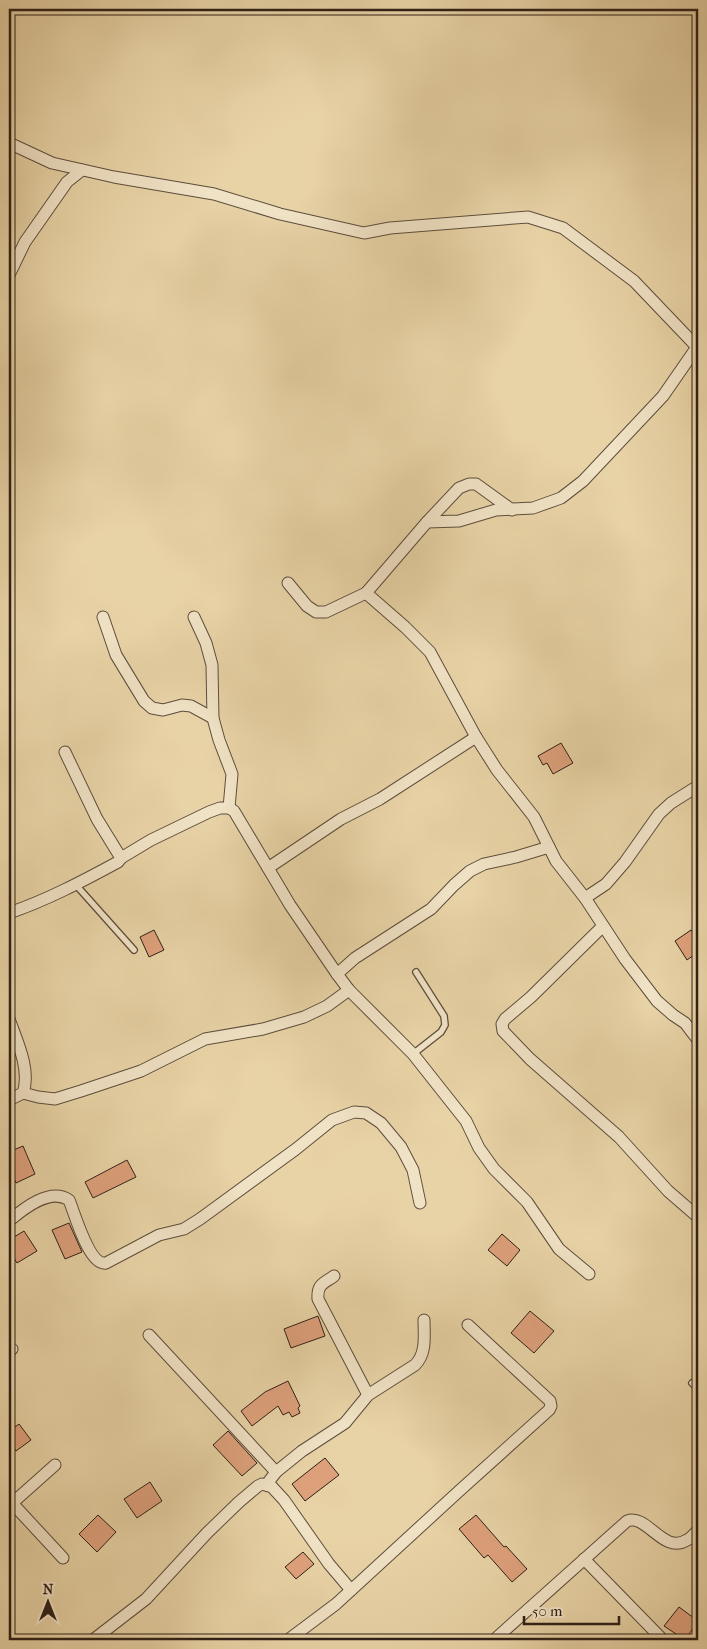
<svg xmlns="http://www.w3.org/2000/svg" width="707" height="1649" font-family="'IM FELL French Canon',serif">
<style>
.building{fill:#dea17c;stroke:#2f2018}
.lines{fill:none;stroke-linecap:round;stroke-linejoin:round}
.service-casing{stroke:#5d4d3c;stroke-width:8}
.minor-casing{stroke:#5d4d3c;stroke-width:13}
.service{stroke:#f0e2c5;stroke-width:5.5}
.minor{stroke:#f0e2c5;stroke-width:11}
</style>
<rect width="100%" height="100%" fill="#e8d3a6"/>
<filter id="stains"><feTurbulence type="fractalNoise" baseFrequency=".004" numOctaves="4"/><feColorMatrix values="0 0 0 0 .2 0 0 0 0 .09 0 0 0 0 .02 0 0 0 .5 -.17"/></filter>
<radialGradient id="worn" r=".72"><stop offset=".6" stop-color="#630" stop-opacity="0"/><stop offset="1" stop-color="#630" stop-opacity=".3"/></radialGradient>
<g class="building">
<path d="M561 743 573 763 553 774 547 763 543 765 538 756Z"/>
<path d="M154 930 164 950 149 957 140 937Z"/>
<path d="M691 930 698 940V952L687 960 675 941Z"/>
<path d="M23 1146 35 1174 16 1183 9 1167V1152Z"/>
<path d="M127 1160 136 1177 93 1198 85 1182Z"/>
<path d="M69 1223 82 1252 65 1259 52 1230Z"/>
<path d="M24 1231 37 1251 17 1263 9 1250V1240Z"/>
<path d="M502 1234 520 1250 507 1266 488 1250Z"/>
<path d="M530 1311 554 1331 534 1353 511 1333Z"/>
<path d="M318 1316 325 1336 291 1348 284 1329Z"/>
<path d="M288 1381 300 1406 298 1408 300 1413 292 1417 289 1412 283 1415 278 1406 252 1426 241 1411 265 1392Z"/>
<path d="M19 1424 31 1440 16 1451 9 1441V1431Z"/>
<path d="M228 1431 257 1463 242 1476 213 1445Z"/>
<path d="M325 1458 339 1475 305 1501 292 1484Z"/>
<path d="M150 1482 162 1501 137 1518 124 1499Z"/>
<path d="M98 1515 116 1532 97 1552 79 1534Z"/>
<path d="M476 1515 504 1547 506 1546 527 1569 512 1582 488 1555 484 1558 459 1529Z"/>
<path d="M303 1552 314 1564 296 1579 285 1567Z"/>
<path d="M679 1607 698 1621 685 1640 664 1626Z"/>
</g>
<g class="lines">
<g class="service-casing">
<g id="service">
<path d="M76 885 134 950"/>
<path d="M413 1054 441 1032 445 1025 444 1016 416 972"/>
<path d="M692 1383 698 1389"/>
</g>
</g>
<g class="minor-casing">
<g id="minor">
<path d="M9 143 52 163 114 177 214 194 280 214 364 233 390 228 528 217 563 228 634 281 698 348"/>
<path d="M9 275 25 242 67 182 82 170"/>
<path d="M427 522 459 521 496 510 533 508 561 498 583 481 663 396 697 347"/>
<path d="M288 583 307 606 316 612H326L366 593 427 522 459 488 469 484H476L512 510"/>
<path d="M366 593 405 627 430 652 476 737 497 770 534 817 556 861 585 898 625 959 657 1001 673 1015 685 1023 698 1040"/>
<path d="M103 617 116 655 144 701 152 708 163 710 182 705 191 706 213 718"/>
<path d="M194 617 206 643 212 665 213 718 219 740 232 774 229 808"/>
<path d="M121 858 151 840 209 812 220 808H229L234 811 290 905 337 974 349 990 413 1054 466 1121 479 1148 494 1169 527 1202 559 1249 589 1274"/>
<path d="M268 868 341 819 380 799 476 737"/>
<path d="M585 898 606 884 625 862 659 814 671 803 698 786"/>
<path d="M9 913C47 900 83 881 118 862L121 858 97 819 65 752"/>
<path d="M603 926 531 997 505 1019 502 1024 503 1031 530 1059 619 1137 668 1191 698 1217"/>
<path d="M337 974 355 958 431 909 454 885 470 871 484 864 516 857 549 847"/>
<path d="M9 1019C17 1041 31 1070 23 1093L9 1100"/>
<path d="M23 1093 38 1097 55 1099 81 1091 141 1071 205 1039 263 1029 304 1017 327 1006 349 990"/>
<path d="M9 1221C23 1209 50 1187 69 1200 75 1214 89 1266 106 1263L159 1235 184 1229 200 1219 296 1149 332 1120 354 1112 366 1113 381 1123 401 1147 413 1170 420 1203"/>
<path d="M334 1276C323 1284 317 1284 318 1299L368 1395"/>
<path d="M149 1335 276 1472"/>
<path d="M9 1351 12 1349"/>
<path d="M267 1484 276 1472 302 1451 345 1423 368 1395 415 1365C427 1353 424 1335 424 1320"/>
<path d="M12 1503 63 1558"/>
<path d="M9 1506 55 1465"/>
<path d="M584 1559 663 1640"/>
<path d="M93 1640 146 1599 207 1533 239 1502 258 1486 262 1484 272 1487 284 1500 329 1564 351 1590"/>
<path d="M288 1640 336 1604 458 1492 549 1410 551 1406 550 1401 468 1325"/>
<path d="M494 1640 627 1521C647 1513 663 1555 687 1540 691 1538 695 1533 698 1530"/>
</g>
</g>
<use href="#service" class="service"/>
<use href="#minor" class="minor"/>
</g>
<rect width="707" height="1649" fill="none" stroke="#e8d3a6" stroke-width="30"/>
<rect x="10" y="10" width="687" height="1629" fill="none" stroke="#2f2018" stroke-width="2.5"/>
<rect x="15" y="15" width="677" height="1619" fill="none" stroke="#2f2018"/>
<g transform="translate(48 1602)" stroke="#f0e2c5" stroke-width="4" paint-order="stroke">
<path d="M0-4L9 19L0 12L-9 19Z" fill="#2f2018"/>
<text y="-8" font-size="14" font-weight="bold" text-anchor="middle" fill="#2f2018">N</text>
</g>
<path d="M524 1616v8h95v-8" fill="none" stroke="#2f2018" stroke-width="2.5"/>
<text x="532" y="1616" font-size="15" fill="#2f2018" stroke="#f0e2c5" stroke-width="4" paint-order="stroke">50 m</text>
<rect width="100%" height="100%" filter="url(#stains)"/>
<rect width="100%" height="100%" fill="url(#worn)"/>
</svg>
